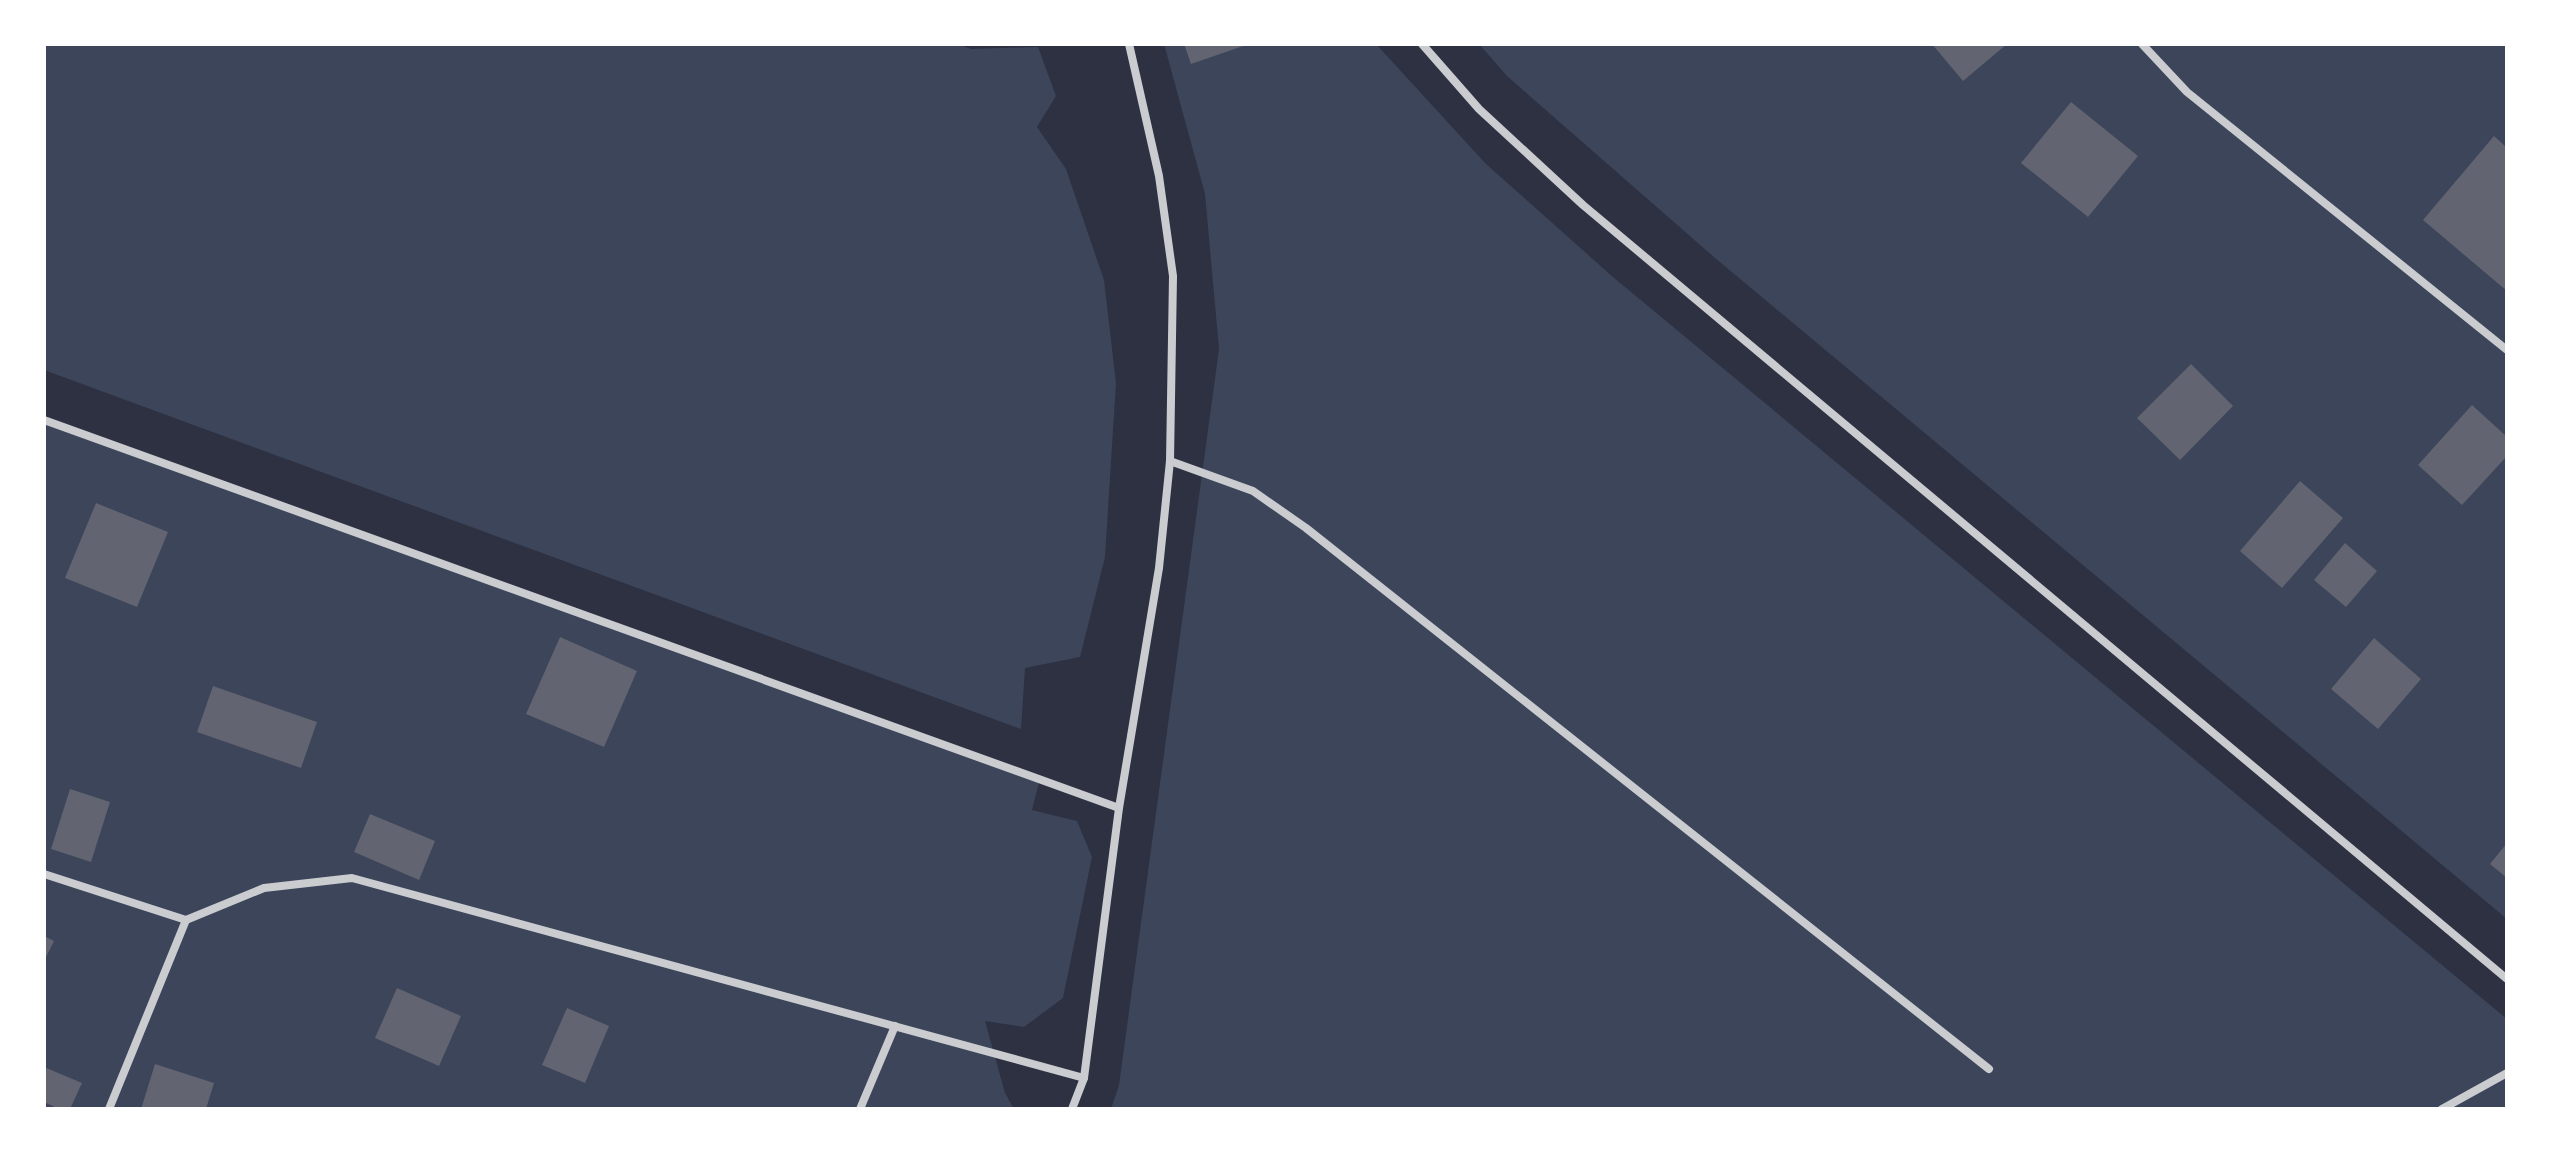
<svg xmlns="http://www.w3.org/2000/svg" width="2551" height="1153" font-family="Bitter,serif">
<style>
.green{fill:#3c4559}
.building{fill:#626471}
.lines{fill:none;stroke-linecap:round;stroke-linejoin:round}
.minor{stroke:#caccd0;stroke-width:8}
</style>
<rect width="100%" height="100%" fill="#2d3142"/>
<g class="green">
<path d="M44 44H957L971 49 1038 47 1056 96 1037 127 1066 169 1104 280 1116 383 1105 557 1080 657 1025 668 1021 729 44 370Z"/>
<path d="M1164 44H1376L1486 164 1613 277 2507 1019V1109H1111L1119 1085 1219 349 1205 194Z"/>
<path d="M1479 44H2507V919L1715 258 1507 76Z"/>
<path d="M44 420 1040 779 1032 810 1077 821 1092 857 1063 998 1024 1027 985 1021 1005 1093 1014 1109H44Z"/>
</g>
<g class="building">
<path d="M1184 44H1249L1191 64Z"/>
<path d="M1932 44H2007L1963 81Z"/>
<path d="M2071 102 2138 156 2088 217 2021 163Z"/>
<path d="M2494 136 2507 148V291L2423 220Z"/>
<path d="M2191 364 2233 406 2180 460 2137 418Z"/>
<path d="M2472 405 2507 437V456L2462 505 2418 465Z"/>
<path d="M2300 481 2343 518 2282 588 2240 551Z"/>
<path d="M96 503 168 532 137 607 65 578Z"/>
<path d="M2345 543 2377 571 2346 607 2314 580Z"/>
<path d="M560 637 637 671 604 747 526 714Z"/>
<path d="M2374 638 2421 679 2378 729 2331 689Z"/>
<path d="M213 686 317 722 301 768 197 732Z"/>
<path d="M70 789 110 802 91 862 51 849Z"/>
<path d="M370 814 435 841 419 880 354 852Z"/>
<path d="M2507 843V878L2490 864Z"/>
<path d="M44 936 54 941 44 961Z"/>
<path d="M397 988 461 1016 439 1066 375 1038Z"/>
<path d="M567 1008 609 1026 585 1083 542 1065Z"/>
<path d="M155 1064 214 1083 206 1109H141Z"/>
<path d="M44 1067 82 1083 70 1109H59L44 1102Z"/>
</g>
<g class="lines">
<g class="minor">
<path d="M1422 44 1479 109 1583 205 2507 979"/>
<path d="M2142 44 2187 92 2507 350"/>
<path d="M44 420 1119 808"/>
<path d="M1170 461 1253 491 1306 528 1989 1069"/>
<path d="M44 874 186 920"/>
<path d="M109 1109 186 920 264 888 352 878 1084 1078"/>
<path d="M860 1109 895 1026"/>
<path d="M1072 1109 1084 1078 1119 808 1159 568 1170 461 1173 276 1159 176 1129 44"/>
<path d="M2442 1109 2507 1073"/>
</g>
</g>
<rect width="2551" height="1153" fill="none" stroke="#ffffff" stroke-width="92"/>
</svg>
